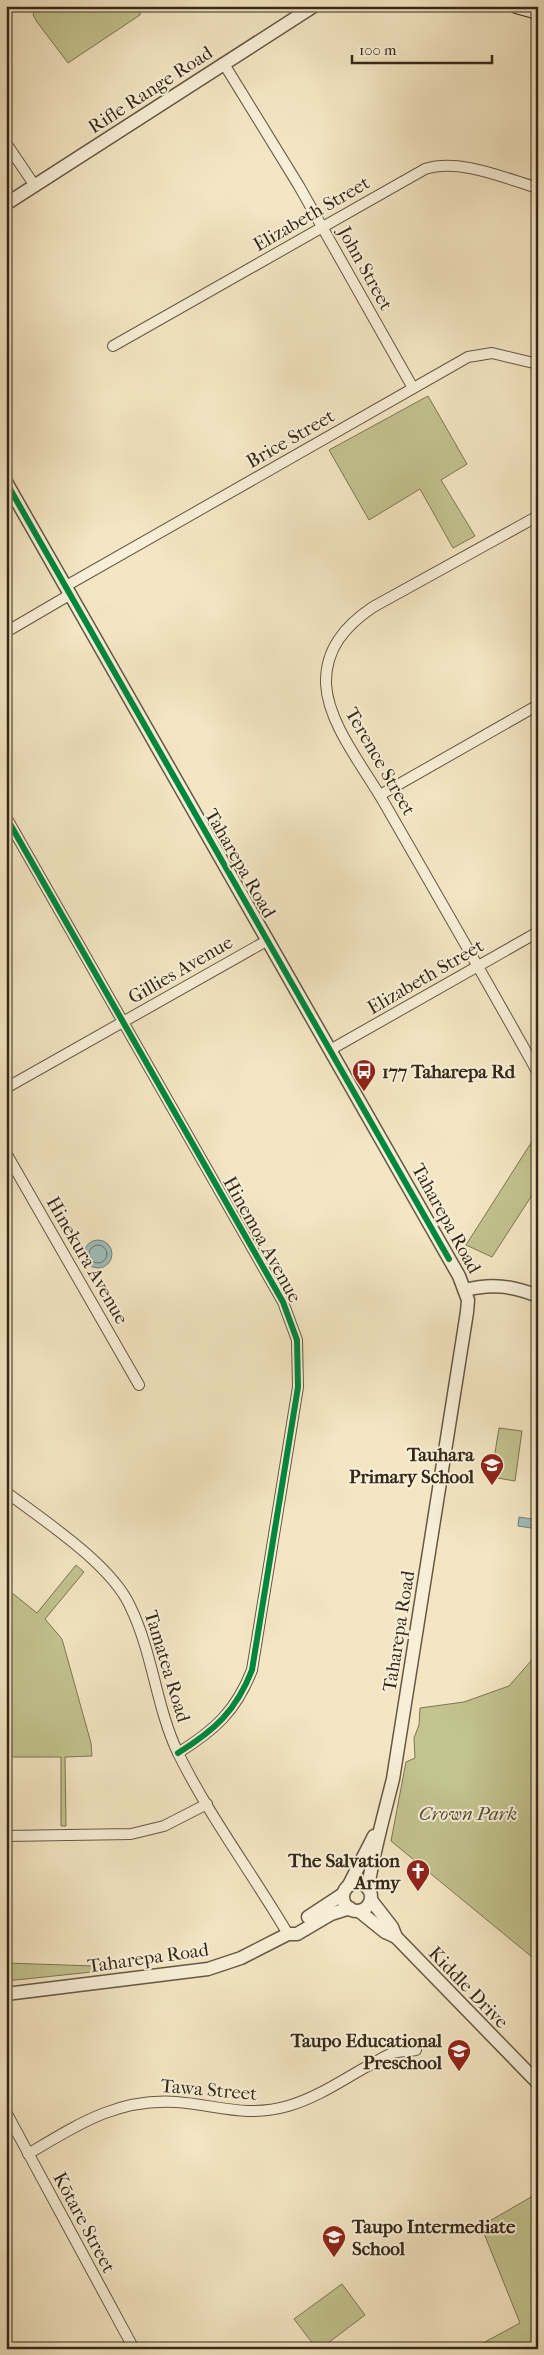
<svg xmlns="http://www.w3.org/2000/svg" width="544" height="2355" font-family="'IM FELL French Canon',serif">
<style>
.green{fill:#c2c38f;stroke:#7c7654}
.water{fill:#9ebebb;stroke:#74827a}
.lines{fill:none;stroke-linecap:round;stroke-linejoin:round}
.shore{stroke:#6a736a;stroke-width:1}
.minor-casing{stroke:#655844;stroke-width:12}
.tertiary-casing{stroke:#655844;stroke-width:15}
.secondary-casing{stroke:#352819;stroke-width:16}
.minor{stroke:#f8efd8;stroke-width:10}
.tertiary{stroke:#f8efd8;stroke-width:12}
.secondary{stroke:#f8efd8;stroke-width:14}
.cycleway-casing{stroke:#f8efd8;stroke-width:9}
.cycleway{stroke:#00873e;stroke-width:6}
.labels{text-anchor:middle;stroke-width:4;stroke-linejoin:round;paint-order:stroke}
.street-label{font-size:19px;fill:#352819;stroke:#f8efd8}
.poi-label{font-size:19px;font-weight:bold;fill:#352819;stroke:#f8efd8;text-anchor:end}
.park-label{font-size:19px;font-style:italic;fill:#584f36;stroke:#f8efd8}
</style>
<rect width="100%" height="100%" fill="#f4e6c3"/>
<filter id="stains"><feTurbulence type="fractalNoise" baseFrequency=".004" numOctaves="4"/><feColorMatrix values="0 0 0 0 .2 0 0 0 0 .09 0 0 0 0 .02 0 0 0 .5 -.17"/></filter>
<radialGradient id="worn" r=".72"><stop offset=".6" stop-color="#630" stop-opacity="0"/><stop offset="1" stop-color="#630" stop-opacity=".3"/></radialGradient>
<g class="green">
<path d="M36 6H141L140 15 68 63 37 22 33 15Z"/>
<path d="M428 396 467 464 441 480 475 536 453 548 420 489 369 520 329 450Z"/>
<path d="M538 1132V1186L492 1257 466 1245Z"/>
<path d="M499 1428 522 1431 515 1481 491 1477Z"/>
<path d="M76 1565 84 1572 45 1619 62 1639 91 1743 92 1756 65 1757 66 1826H61V1757H6V1588L37 1613Z"/>
<path d="M538 1653V1962L391 1841 406 1762 415 1758 414 1738 419 1725 420 1708 464 1702 509 1686Z"/>
<path d="M6 1963 94 1966 92 1972 6 1981Z"/>
<path d="M538 2193V2313L533 2316 538 2325V2349H472L520 2323 481 2226Z"/>
<path d="M342 2284 365 2315 320 2349H317L294 2319Z"/>
</g>
<g class="water">
<circle cx="98" cy="1254" r="14"/>
<path d="M519 1517 538 1520V1529L518 1526Z"/>
</g>
<g class="lines">
<circle class="shore" cx="98" cy="1254" r="9"/>
<g class="minor-casing">
<g id="minor">
<path d="M224 64 299 186 413 388"/>
<path d="M6 143 35 186"/>
<path d="M113 346 425 169C459 158 504 178 538 188"/>
<path d="M538 516 373 607C345 626 325 649 326 684 328 725 366 770 386 806 437 895 488 983 538 1073"/>
<path d="M66 586 468 357 492 353 538 364"/>
<path d="M6 632 71 594"/>
<path d="M380 795 538 705"/>
<path d="M6 817 283 1302 297 1340 298 1387 252 1670C236 1711 215 1730 178 1753"/>
<path d="M330 1050 538 932"/>
<path d="M6 1088 268 940"/>
<path d="M6 1153 139 1385"/>
<path d="M6 1492C43 1520 111 1564 130 1606 153 1653 156 1707 178 1753 209 1816 252 1873 288 1934"/>
<path d="M6 1836 131 1834 164 1826 207 1804"/>
<path d="M6 2112 134 2349"/>
<path d="M28 2154C77 2125 117 2098 176 2102 217 2105 246 2118 288 2106 316 2098 341 2081 366 2067 375 2063 384 2056 393 2053 400 2051 409 2051 416 2050"/>
</g>
</g>
<g class="tertiary-casing">
<g id="tertiary">
<path d="M6 204 314 6"/>
<path d="M6 482 459 1276 468 1300 467 1312 393 1779C384 1815 374 1850 368 1887"/>
<path d="M465 1290C492 1283 512 1286 538 1296"/>
<circle cx="357" cy="1897" r="14"/>
<path d="M349 1885 374 1836"/>
<path d="M371 1900 392 1927 396 1937 538 2083"/>
<path d="M359 1911 385 1932 396 1937"/>
<path d="M308 1917 343 1894"/>
<path d="M6 1994 208 1969 241 1958 288 1934H297L331 1914 350 1908"/>
</g>
</g>
<g class="secondary-casing">
<path id="secondary" d="M516 6 538 12"/>
</g>
<use href="#minor" class="minor"/>
<use href="#tertiary" class="tertiary"/>
<use href="#secondary" class="secondary"/>
<g class="cycleway-casing">
<g id="cycleway">
<path d="M6 482 449 1259"/>
<path d="M6 817 283 1302 297 1340 298 1387 252 1670C236 1711 215 1730 178 1753"/>
</g>
</g>
<use href="#cycleway" class="cycleway"/>
</g>
<defs>
<g id="bus-pin" transform="scale(1.25)"><path d="M0 17L-7.5 6A9.5 9.5 0 1 1 7.5 6Z" fill="#8f2418" stroke="#f8efd8"/><path d="M-5-6H5V4H4V6H2V4H-2V6H-4V4H-5ZM-3.5-4V0h7V-4ZM-3.5 1.2v1.5H-2V1.2ZM2 1.2v1.5H3.5V1.2Z" fill="#fff"/></g>
<g id="school-pin" transform="scale(1.25)"><path d="M0 17L-7.5 6A9.5 9.5 0 1 1 7.5 6Z" fill="#8f2418" stroke="#f8efd8"/><path d="M0-5L7-2L0 1L-7-2ZM-4 1L0 2.5L4 1V4Q0 6-4 4Z" fill="#fff"/></g>
<g id="church-pin" transform="scale(1.25)"><path d="M0 17L-7.5 6A9.5 9.5 0 1 1 7.5 6Z" fill="#8f2418" stroke="#f8efd8"/><path d="M-1.2-6h2.4v3.5h3.3v2.4h-3.3V6h-2.4V-.1h-3.3v-2.4h3.3Z" fill="#fff"/></g>
</defs>
<g fill-rule="evenodd">
<use href="#bus-pin" x="364" y="1071"/>
<use href="#school-pin" x="492" y="1465"/>
<use href="#church-pin" x="418" y="1871"/>
<use href="#school-pin" x="459" y="2051"/>
<use href="#school-pin" x="334" y="2237"/>
</g>
<g class="labels">
<g class="street-label">
<text transform="translate(150 89) rotate(-33)" y="7">Rifle Range Road</text>
<text transform="translate(311 213) rotate(-30)" y="7">Elizabeth Street</text>
<text transform="translate(366 268) rotate(61)" y="7">John Street</text>
<text transform="translate(290 438) rotate(-30)" y="7">Brice Street</text>
<text transform="translate(381 761) rotate(60)" y="7">Terence Street</text>
<text transform="translate(241 863) rotate(60)" y="7">Taharepa Road</text>
<text transform="translate(180 969) rotate(-30)" y="7">Gillies Avenue</text>
<text transform="translate(425 976) rotate(-30)" y="7">Elizabeth Street</text>
<text transform="translate(447 1218) rotate(61)" y="7">Taharepa Road</text>
<text transform="translate(263 1239) rotate(61)" y="7">Hinemoa Avenue</text>
<text transform="translate(88 1260) rotate(60)" y="7">Hinekura Avenue</text>
<text transform="translate(398 1631) rotate(-81)" y="7">Taharepa Road</text>
<text transform="translate(168 1666) rotate(73)" y="7">Tamatea Road</text>
<text transform="translate(148 1957) rotate(-8)" y="7">Taharepa Road</text>
<text transform="translate(469 1987) rotate(46)" y="7">Kiddle Drive</text>
<text transform="translate(209 2089) rotate(5)" y="7">Tawa Street</text>
<text transform="translate(85 2222) rotate(62)" y="7">Kōtare Street</text>
</g>
<g class="poi-label">
<text x="382" y="1078" text-anchor="start">177 Taharepa Rd</text>
<text x="474" y="1461">Tauhara<tspan x="474" dy="22">Primary School</tspan></text>
<text x="400" y="1867">The Salvation<tspan x="400" dy="22">Army</tspan></text>
<text x="442" y="2047">Taupo Educational<tspan x="442" dy="22">Preschool</tspan></text>
<text x="352" y="2233" text-anchor="start">Taupo Intermediate<tspan x="352" dy="22">School</tspan></text>
</g>
<g class="park-label">
<text x="468" y="1820">Crown Park</text>
</g>
</g>
<rect width="544" height="2355" fill="none" stroke="#f4e6c3" stroke-width="25"/>
<rect x="8" y="8" width="529" height="2340" fill="none" stroke="#352819" stroke-width="2.5"/>
<rect x="12" y="12" width="519" height="2330" fill="none" stroke="#352819"/>
<path d="M352 55v8h140v-8" fill="none" stroke="#352819" stroke-width="2.5"/>
<text x="359" y="55" font-size="15" fill="#352819" stroke="#f8efd8" stroke-width="4" paint-order="stroke">100 m</text>
<rect width="100%" height="100%" filter="url(#stains)"/>
<rect width="100%" height="100%" fill="url(#worn)"/>
</svg>
